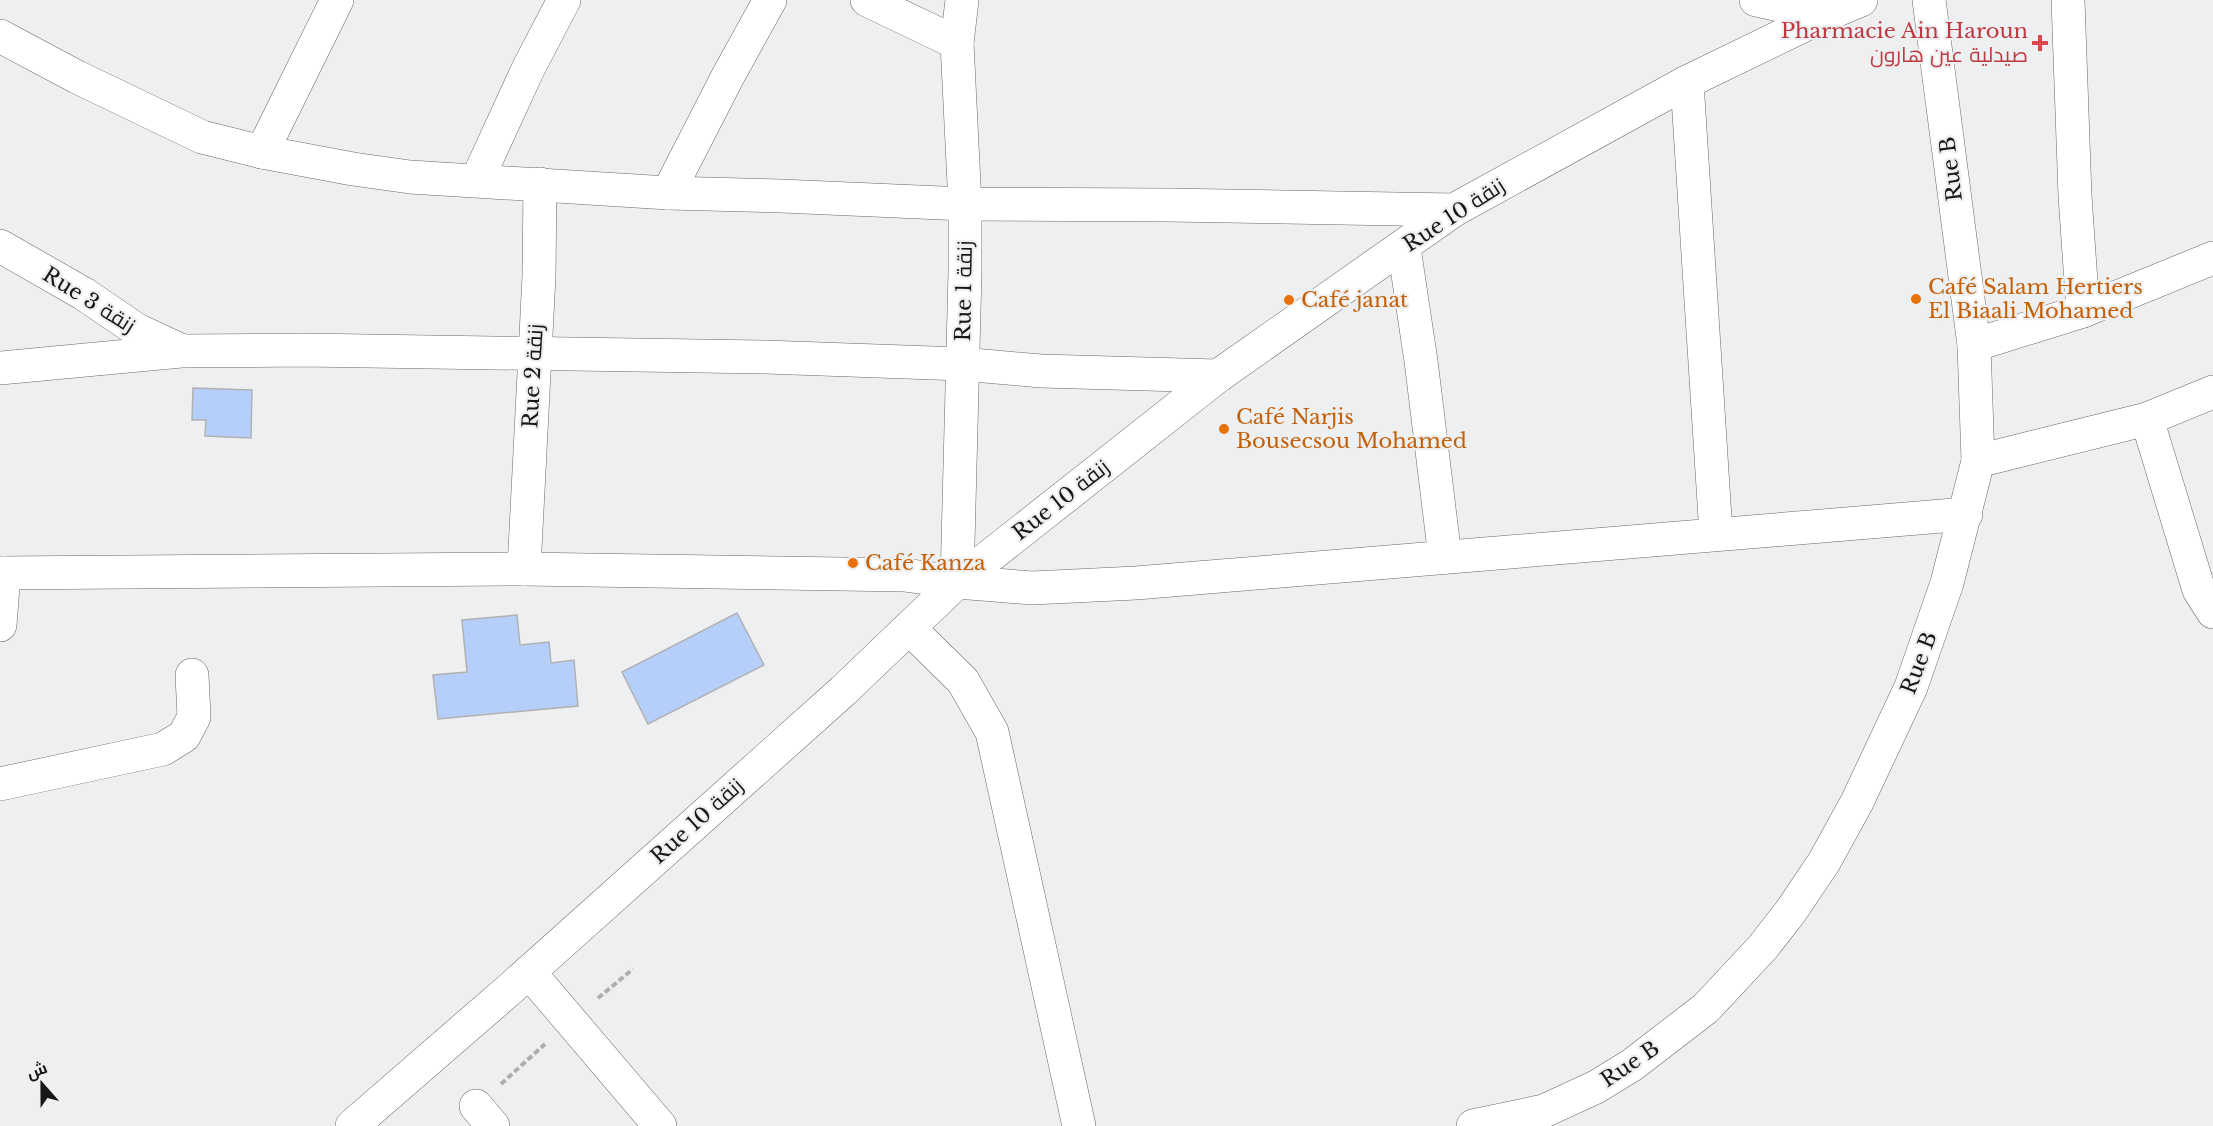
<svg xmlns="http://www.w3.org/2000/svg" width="2213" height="1126" font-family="'Libre Baskerville',Cairo,serif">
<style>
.building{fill:#b6cefa;stroke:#b1b1b3;stroke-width:1.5}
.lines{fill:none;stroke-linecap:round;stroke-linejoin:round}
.minor-casing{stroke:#676869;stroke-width:34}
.path{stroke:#adaeaf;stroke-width:4;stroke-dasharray:6 3;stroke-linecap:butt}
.minor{stroke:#fff;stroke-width:33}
.health-dot{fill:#e0444e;stroke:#eeeff0;stroke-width:2}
.food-dot{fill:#e8710a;stroke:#eeeff0;stroke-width:2}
.labels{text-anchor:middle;stroke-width:4.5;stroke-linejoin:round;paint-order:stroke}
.health-label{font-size:21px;fill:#be3a42;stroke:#eeeff0;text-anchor:end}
.street-label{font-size:21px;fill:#171718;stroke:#eeeff0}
.food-label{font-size:21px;fill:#c56008;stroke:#eeeff0;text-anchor:start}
</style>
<rect width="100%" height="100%" fill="#eeeff0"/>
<g class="building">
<path d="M193 388 252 390 251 438 205 436 206 420H192Z"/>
<path d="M737 613 764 665 648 724 622 672Z"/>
<path d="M517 615 520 645 549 642 551 663 574 660 578 706 438 719 433 675 467 672 462 620Z"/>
</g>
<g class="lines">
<g class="minor-casing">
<g id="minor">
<path d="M867 0 957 43"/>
<path d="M1756 0 1825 15"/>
<path d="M2068 0 2075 196 2083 311"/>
<path d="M0 36 77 77 202 137 262 152 353 169 410 177 668 193 781 196 965 204 1168 205 1454 210"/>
<path d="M1687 82 1716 534"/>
<path d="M262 152 337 0"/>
<path d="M477 180 528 69 564 0"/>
<path d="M668 193 728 76 770 0"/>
<path d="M0 246 84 294 137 330 180 350"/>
<path d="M1404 248 1421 361 1445 557"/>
<path d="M1974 345 2083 311 2213 258"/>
<path d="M0 368 181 351 304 350 765 357 962 364 1041 371 1218 376"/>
<path d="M2147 419 2199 590 2213 612"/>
<path d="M1978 461 2147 419 2213 392"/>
<path d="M524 569 539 276 540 184"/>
<path d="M0 573 524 569 904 575 957 582 1032 588 1136 583 1966 514"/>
<path d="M957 582 965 272V204L957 43 962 0"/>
<path d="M0 625 4 573"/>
<path d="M909 628 963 681 992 732 1079 1126"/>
<path d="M0 784 163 749 184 736 194 717 192 675"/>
<path d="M529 972 660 1126"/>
<path d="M476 1106 493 1126"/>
<path d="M352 1126 510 989 843 691 957 582 1218 376 1454 210 1687 82 1825 15 1861 0"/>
<path d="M1473 1126 1544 1111 1596 1087 1632 1065 1706 1008 1763 947 1791 911 1824 862 1857 802 1911 687 1947 583 1978 461 1974 345 1929 0"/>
</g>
</g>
<g class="path">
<path d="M598 998 633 969"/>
<path d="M501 1084 545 1044"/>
</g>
<use href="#minor" class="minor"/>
</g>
<path class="health-dot" d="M2037 34h6v6h6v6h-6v6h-6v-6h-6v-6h6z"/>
<g class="food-dot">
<circle cx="1916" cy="299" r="6"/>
<circle cx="1289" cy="300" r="6"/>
<circle cx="1224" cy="429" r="6"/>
<circle cx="853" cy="563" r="6"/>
</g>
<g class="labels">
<g class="health-label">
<text x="2028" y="38">Pharmacie Ain Haroun<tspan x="2028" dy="24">صيدلية عين هارون</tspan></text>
</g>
<g class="street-label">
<text transform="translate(1951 169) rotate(-97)" y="7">Rue B</text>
<text transform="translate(1454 215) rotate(-33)" y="7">Rue 10 زنقة</text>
<text transform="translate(964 291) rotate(-89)" y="7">Rue 1 زنقة</text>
<text transform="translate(89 300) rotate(32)" y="7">Rue 3 زنقة</text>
<text transform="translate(533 376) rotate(-87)" y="7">Rue 2 زنقة</text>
<text transform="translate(1061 500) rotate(-38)" y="7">Rue 10 زنقة</text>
<text transform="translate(1919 663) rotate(-69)" y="7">Rue B</text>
<text transform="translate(697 821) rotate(-42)" y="7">Rue 10 زنقة</text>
<text transform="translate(1630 1064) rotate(-34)" y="7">Rue B</text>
</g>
<g class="food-label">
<text x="1928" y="294">Café Salam Hertiers<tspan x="1928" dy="24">El Biaali Mohamed</tspan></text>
<text x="1301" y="307">Café janat</text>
<text x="1236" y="424">Café Narjis<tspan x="1236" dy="24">Bousecsou Mohamed</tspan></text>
<text x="865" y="570">Café Kanza</text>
</g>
</g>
<g transform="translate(42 1084) rotate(339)" stroke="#eeeff0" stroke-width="4.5" paint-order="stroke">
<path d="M0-4.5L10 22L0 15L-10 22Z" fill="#171718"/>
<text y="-9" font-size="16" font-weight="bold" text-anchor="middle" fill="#171718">ش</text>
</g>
</svg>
